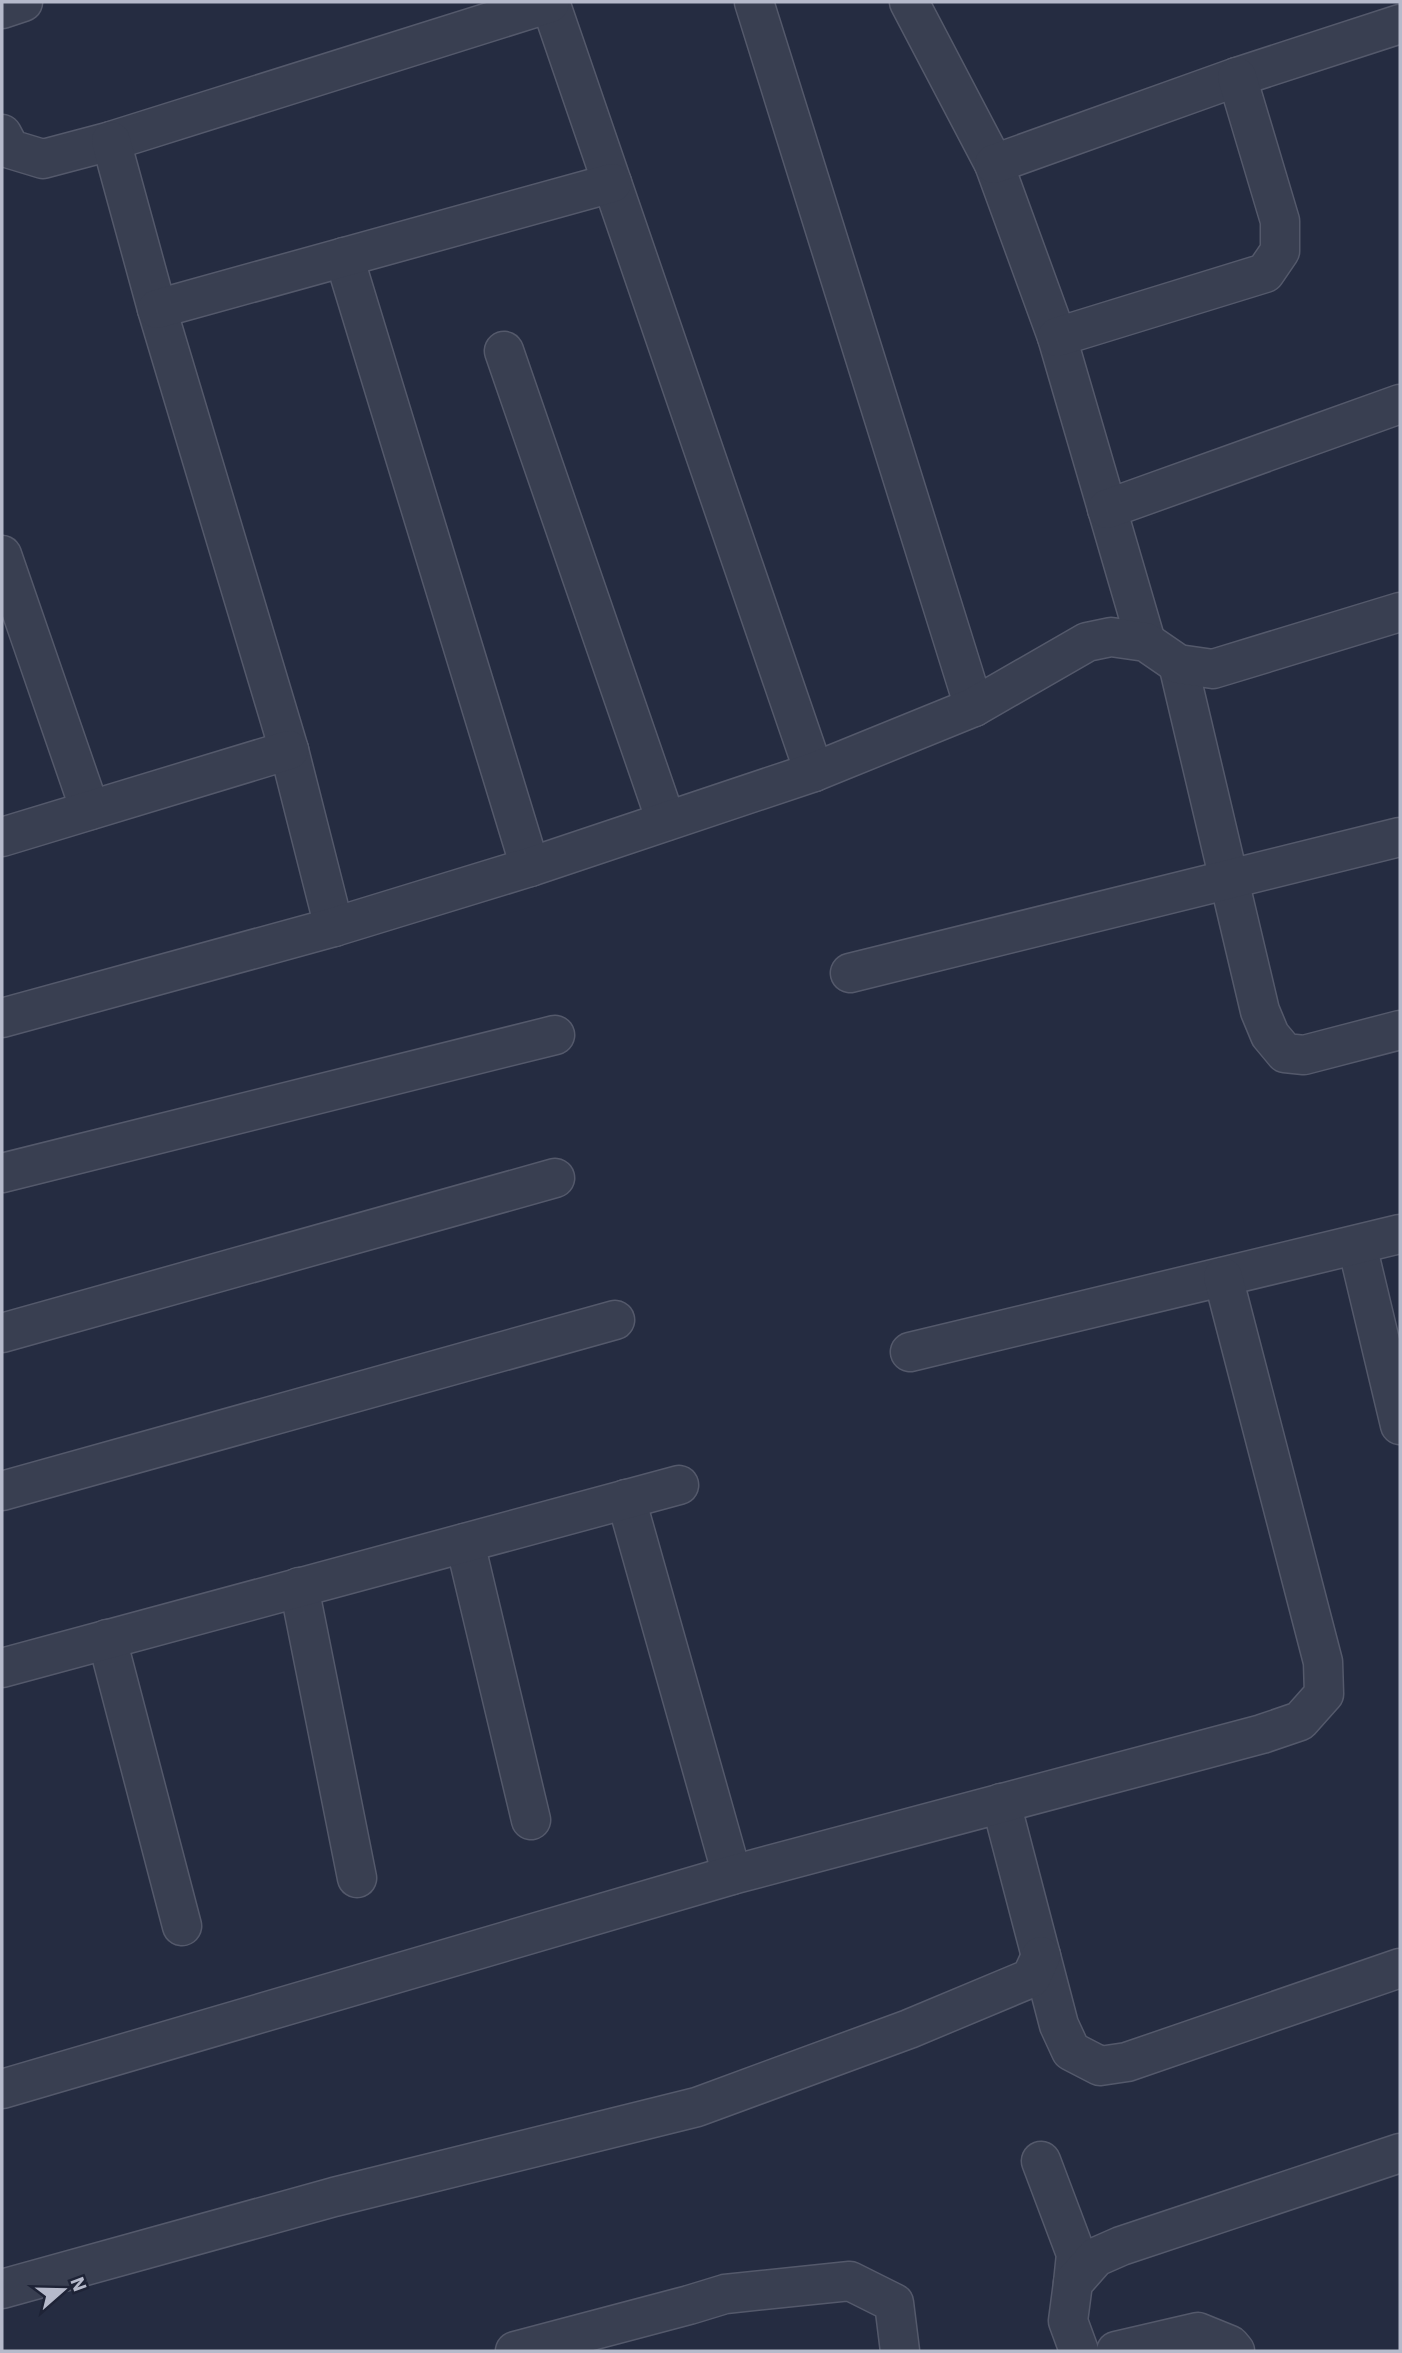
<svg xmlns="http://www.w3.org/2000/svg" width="1402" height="2353" font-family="'IBM Plex Sans',sans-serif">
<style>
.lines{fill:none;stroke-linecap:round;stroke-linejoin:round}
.minor-casing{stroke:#54596b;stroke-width:41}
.minor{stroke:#393f51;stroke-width:38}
</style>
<rect width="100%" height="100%" fill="#252c41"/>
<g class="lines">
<g class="minor-casing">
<g id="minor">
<path d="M550 2 814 772"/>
<path d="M754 2 974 707"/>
<path d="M909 2 994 164 1057 337 1146 642"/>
<path d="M2 9 23 2"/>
<path d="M2 134 10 149 43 159 111 141 550 3"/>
<path d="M111 141 157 309 289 750 334 927"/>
<path d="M994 164 1237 77 1400 24"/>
<path d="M344 257 530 867"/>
<path d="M157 309 612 183"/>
<path d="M1057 337 1265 273 1280 251V221L1237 77"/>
<path d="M504 351 666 821"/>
<path d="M1107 509 1400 404"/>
<path d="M2 555 90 810"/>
<path d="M1178 664 1260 1011 1270 1035 1285 1053 1304 1055 1400 1030"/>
<path d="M2 837 289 750"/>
<path d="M850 973 1400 837"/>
<path d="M2 1018 334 927 530 867 814 772 974 707 1087 642 1111 637 1146 642 1178 664 1213 669 1400 612"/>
<path d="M2 1173 555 1035"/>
<path d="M1357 1245 1400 1425"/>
<path d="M2 1333 555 1178"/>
<path d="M910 1352 1400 1234"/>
<path d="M2 1491 615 1320"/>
<path d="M626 1499 732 1875"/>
<path d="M465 1543 531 1820"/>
<path d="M299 1587 357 1878"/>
<path d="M107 1639 182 1926"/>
<path d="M2 1668 679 1485"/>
<path d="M1001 1803 1059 2025 1071 2051 1100 2066 1127 2062 1400 1968"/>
<path d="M2 2089 732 1875 1262 1734 1300 1721 1324 1694 1323 1662 1223 1277"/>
<path d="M1041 2161 1076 2254 1073 2283"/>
<path d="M2 2289 334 2197 697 2107 909 2029 1031 1978 1041 1956"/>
<path d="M515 2351 689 2305 725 2294 850 2281 894 2303 900 2351"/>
<path d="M1079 2351 1068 2321 1073 2283 1096 2257 1121 2246 1400 2153"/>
<path d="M1116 2351 1198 2332 1230 2345 1235 2351"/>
</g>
</g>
<use href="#minor" class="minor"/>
</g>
<rect width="1402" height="2353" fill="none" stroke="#b6bacb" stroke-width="7"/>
<g transform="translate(63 2290) rotate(70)" stroke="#1e2336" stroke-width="5" paint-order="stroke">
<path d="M0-5L12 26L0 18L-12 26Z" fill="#b6bacb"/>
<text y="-10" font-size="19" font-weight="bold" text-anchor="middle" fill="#b6bacb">N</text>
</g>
</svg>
